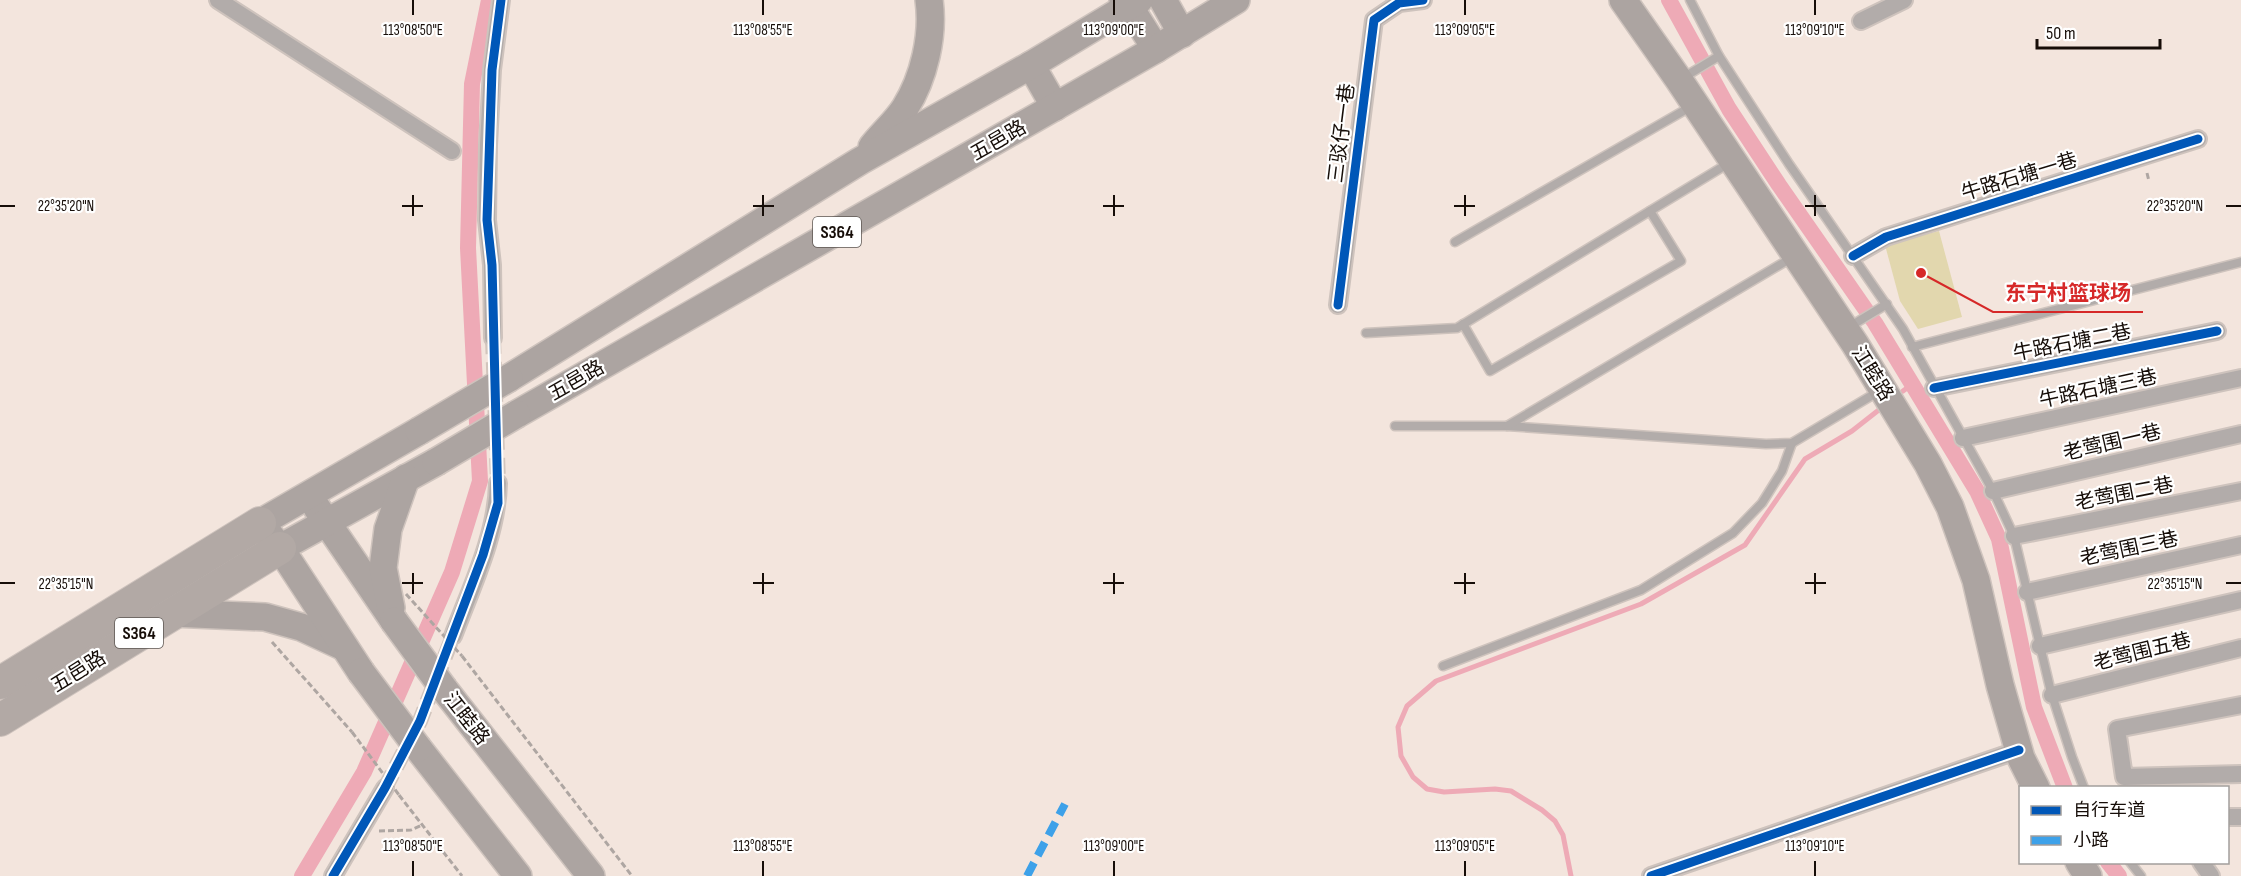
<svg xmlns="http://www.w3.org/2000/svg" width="2241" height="876" font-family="'Sofia Sans Condensed','Noto Sans SC',sans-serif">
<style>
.green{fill:#e2d7ae}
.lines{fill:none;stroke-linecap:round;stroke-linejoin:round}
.stream{stroke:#eeaab6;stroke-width:5}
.canal{stroke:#eeaab6;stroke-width:16}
.street-tunnel{stroke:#d2c5bd;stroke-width:16;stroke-dasharray:16 8;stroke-linecap:butt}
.lane-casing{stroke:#cec3bd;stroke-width:11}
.street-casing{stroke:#cec3bd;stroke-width:20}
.primary-casing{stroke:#cec3bd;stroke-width:30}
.highway-casing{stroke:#cec3bd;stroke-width:34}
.path{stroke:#aea6a2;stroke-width:3;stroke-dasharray:6 3;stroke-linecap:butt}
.lane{stroke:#b2acaa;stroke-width:8}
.street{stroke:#b2acaa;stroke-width:16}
.primary{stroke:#aca4a1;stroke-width:27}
.highway{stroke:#b2a9a5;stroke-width:32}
.primary-bridge-casing{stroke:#cec3bd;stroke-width:30;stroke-linecap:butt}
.path-bridge{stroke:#aea6a2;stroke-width:3;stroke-dasharray:6 3;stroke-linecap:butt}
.primary-bridge{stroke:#aca4a1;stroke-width:27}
.quiet{stroke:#3da1e9;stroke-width:8;stroke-dasharray:15 8;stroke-linecap:butt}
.cycleway-casing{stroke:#fff;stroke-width:13}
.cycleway{stroke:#0057b8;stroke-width:9}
.ticks{fill:none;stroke:#160d08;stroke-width:2}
.labels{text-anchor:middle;stroke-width:4.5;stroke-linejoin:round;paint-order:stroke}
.shield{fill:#fff;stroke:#5c5652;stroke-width:1.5}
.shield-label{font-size:18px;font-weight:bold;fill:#160d08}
.street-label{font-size:20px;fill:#160d08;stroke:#fff}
.ticks-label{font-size:15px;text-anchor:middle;fill:#160d08;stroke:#fff;stroke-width:4.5;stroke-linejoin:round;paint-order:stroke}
.leader{fill:none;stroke:#d62828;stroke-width:2}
.callout-dot{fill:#d62828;stroke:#fff;stroke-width:2}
.callout-label{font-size:21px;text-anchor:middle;font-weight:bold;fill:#d62828;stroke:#fff;stroke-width:4.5;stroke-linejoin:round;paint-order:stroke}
</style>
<rect width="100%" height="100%" fill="#f3e5dd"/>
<path class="green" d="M1939 231 1962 317 1918 329 1900 301 1885 245Z"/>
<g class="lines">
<g class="stream">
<path d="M1903 391 1911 385"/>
<path d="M1571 876 1563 835 1555 821 1542 810 1511 791 1495 789 1444 792 1427 789 1413 777 1401 756 1398 727 1407 706 1436 681 1641 604 1745 545 1805 459 1852 431 1880 409"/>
</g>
<g class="canal">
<path d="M1669 0 1729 109 1779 185 1875 323 1977 491 1999 539 2034 707 2065 788"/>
<path d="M2108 862 2119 876"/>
<path d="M302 876 364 772 452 572 480 481 468 248 472 84 489 0"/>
</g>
<g class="street-tunnel">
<path d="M493 338 498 483"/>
<path d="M385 788 420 721 453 636"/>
</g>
<g class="lane-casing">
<g id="lane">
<path d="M1690 0 1719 56 1789 164 1903 329 1993 491 2014 536 2051 692 2072 757 2084 788"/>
<path d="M1681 79 1719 56"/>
<path d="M1455 242 1692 106"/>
<path d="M1463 324 1490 371 1681 261 1650 211"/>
<path d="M1849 327 1887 304"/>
<path d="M1366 333 1457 328 1729 163"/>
<path d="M1912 347 2241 262"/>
<path d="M1395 426H1507L1766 444 1792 443 1881 390"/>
<path d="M1507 426 1793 257"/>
<path d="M1443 666 1641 590 1733 533 1762 503 1782 471 1792 443"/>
<path d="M2130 862 2141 876"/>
</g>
</g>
<g class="street-casing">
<g id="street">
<path d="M218 0 452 151"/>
<path d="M1861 21 1904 0"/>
<path d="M1853 256 1886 237 2198 139"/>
<path d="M1338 305 1374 20 1399 3 1423 0"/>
<path d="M493 338 492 265 487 220 488 145 492 70 501 0"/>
<path d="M1934 388 2217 331"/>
<path d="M1963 438 2241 378"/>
<path d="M1993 491 2241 434"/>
<path d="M2014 536 2241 491"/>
<path d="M2027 592 2241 545"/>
<path d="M453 636C471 588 497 535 498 483"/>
<path d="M2040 646 2241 600"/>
<path d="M2052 695 2241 648"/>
<path d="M2241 705 2117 729 2124 777 2241 774"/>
<path d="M2228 817H2241"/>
<path d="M2201 862 2211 876"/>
<path d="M333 876 385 788"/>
<path d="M1651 876 2019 750"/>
</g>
</g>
<g class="primary-casing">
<g id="primary">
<path d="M1123 0 1129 6 1156 49"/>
<path d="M1163 0 1182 34"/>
<path d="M1623 0 1679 80 1855 344 1928 464 1950 507 1976 580 2000 685 2021 758 2036 788"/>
<path d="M1031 65 1055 107"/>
<path d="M872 147C882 134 896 122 905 108 924 78 934 35 929 0"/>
<path d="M509 378 860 161 1031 65 1139 0"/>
<path d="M517 414 1156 49 1236 0"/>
<path d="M317 508 394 621"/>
<path d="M280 548 436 462"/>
<path d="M391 608 383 568 388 529 406 478"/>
<path d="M172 613 265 617 301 627 344 647"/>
<path d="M361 672 280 548 260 523 419 431"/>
<path d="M444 689 591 876"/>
<path d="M418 748 518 876"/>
<path d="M2079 862 2088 876"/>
</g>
</g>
<g class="highway-casing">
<g id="highway">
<path d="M0 683 260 523"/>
<path d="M0 720 280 548"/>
</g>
</g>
<g class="path">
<path d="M2147 173 2149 181"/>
<path d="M272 642 352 732"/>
<path d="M462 656 632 876"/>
<path d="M399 795 462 876"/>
<path d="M379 831 411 830 422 825"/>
</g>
<use href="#lane" class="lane"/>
<use href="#street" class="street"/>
<use href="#primary" class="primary"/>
<use href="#highway" class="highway"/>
<g class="primary-bridge-casing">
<g id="primary-bridge">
<path d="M419 431 509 378"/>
<path d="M436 462 517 414"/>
<path d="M394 621 444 689"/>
<path d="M361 672 418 748"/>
</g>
</g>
<g class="path-bridge">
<path d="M406 594 462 656"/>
<path d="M352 732 399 795"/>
</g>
<use href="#primary-bridge" class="primary-bridge"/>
<path class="quiet" d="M1027 876 1065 804"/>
<g class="cycleway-casing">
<g id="cycleway">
<path d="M1853 256 1886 237 2198 139"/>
<path d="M1338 305 1374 20 1399 3 1423 0"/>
<path d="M1934 388 2217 331"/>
<path d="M333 876 385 788 420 721 483 555 498 503 492 265 487 220 492 70 501 0"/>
<path d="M1651 876 2019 750"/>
</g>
</g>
<use href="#cycleway" class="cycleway"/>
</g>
<path class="ticks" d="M413 0V15M763 0V15M1114 0V15M1465 0V15M1815 0V15M413 195V216M763 195V216M1114 195V216M1465 195V216M1815 195V216M0 206H15M402 206H423M753 206H774M1103 206H1124M1454 206H1475M1805 206H1826M2226 206H2241M413 573V594M763 573V594M1114 573V594M1465 573V594M1815 573V594M0 583H15M402 583H423M753 583H774M1103 583H1124M1454 583H1475M1805 583H1826M2226 583H2241M413 861V876M763 861V876M1114 861V876M1465 861V876M1815 861V876"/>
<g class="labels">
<g class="shield">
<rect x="813" y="217" width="48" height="30" rx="4.5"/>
<rect x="115" y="618" width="48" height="30" rx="4.5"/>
</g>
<g class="shield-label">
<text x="837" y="238">S364</text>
<text x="139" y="639">S364</text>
</g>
<g class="street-label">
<text transform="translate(1341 133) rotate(-83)" y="7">三驳仔一巷</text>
<text transform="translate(998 140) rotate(-30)" y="7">五邑路</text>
<text transform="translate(2019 176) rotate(-17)" y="7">牛路石塘一巷</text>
<text transform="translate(2072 342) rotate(-11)" y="7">牛路石塘二巷</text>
<text transform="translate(1873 373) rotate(58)" y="7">江睦路</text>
<text transform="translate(576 380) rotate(-30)" y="7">五邑路</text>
<text transform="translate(2098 388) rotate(-12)" y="7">牛路石塘三巷</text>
<text transform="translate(2112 442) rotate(-13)" y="7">老莺围一巷</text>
<text transform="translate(2124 493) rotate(-11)" y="7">老莺围二巷</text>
<text transform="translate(2129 548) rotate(-12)" y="7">老莺围三巷</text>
<text transform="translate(2142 651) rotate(-14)" y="7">老莺围五巷</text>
<text transform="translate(78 671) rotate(-32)" y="7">五邑路</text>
<text transform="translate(467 718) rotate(52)" y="7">江睦路</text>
</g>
</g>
<g class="ticks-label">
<text x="413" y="35">113°08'50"E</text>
<text x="763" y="35">113°08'55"E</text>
<text x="1114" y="35">113°09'00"E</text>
<text x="1465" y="35">113°09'05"E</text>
<text x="1815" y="35">113°09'10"E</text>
<text x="66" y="211">22°35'20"N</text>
<text x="2175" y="211">22°35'20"N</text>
<text x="66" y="589">22°35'15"N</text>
<text x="2175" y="589">22°35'15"N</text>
<text x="413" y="851">113°08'50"E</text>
<text x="763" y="851">113°08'55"E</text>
<text x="1114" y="851">113°09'00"E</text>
<text x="1465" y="851">113°09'05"E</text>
<text x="1815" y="851">113°09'10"E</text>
</g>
<path class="leader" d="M1921 273L1993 312H2143"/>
<circle class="callout-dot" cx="1921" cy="273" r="6"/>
<g class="callout-label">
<text x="2068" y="300">东宁村篮球场</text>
</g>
<rect x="2019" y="786" width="210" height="78" fill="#ffffff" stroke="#a29e9c" stroke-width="1.5"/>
<rect x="2031" y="806" width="30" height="9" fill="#0057b8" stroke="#a29e9c" stroke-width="1.5"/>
<text x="2073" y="816" font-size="18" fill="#160d08">自行车道</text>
<rect x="2031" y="836" width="30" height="9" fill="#3da1e9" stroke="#a29e9c" stroke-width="1.5"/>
<text x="2073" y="846" font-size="18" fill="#160d08">小路</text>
<path d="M2037 39v9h123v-9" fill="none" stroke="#160d08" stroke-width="3"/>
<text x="2046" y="39" font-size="18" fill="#160d08" stroke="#ffffff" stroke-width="4.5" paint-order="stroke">50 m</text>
</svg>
